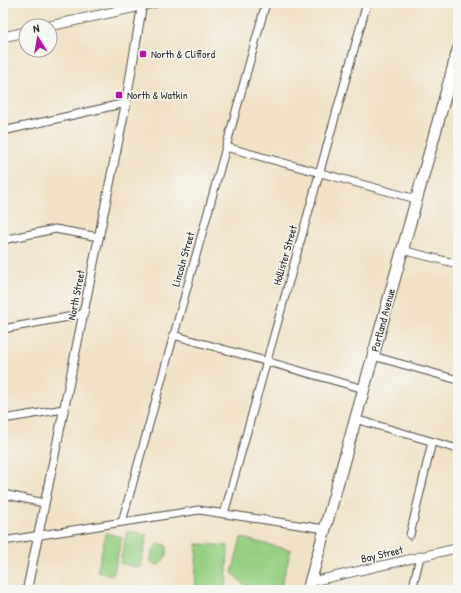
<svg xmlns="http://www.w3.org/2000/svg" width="461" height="593" font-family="'Patrick Hand',sans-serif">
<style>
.green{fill:#96cf82;stroke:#607d56}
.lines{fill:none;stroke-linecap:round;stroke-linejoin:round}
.minor-casing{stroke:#494642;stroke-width:9}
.tertiary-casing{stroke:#494642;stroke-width:10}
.secondary-casing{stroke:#494642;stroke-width:11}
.primary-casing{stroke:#494642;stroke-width:13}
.minor{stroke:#fff;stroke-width:7}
.tertiary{stroke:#fff;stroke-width:8}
.secondary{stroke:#fff;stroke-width:9}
.primary{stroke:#fff;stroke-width:11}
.poi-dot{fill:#b5179e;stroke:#f6f6f2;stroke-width:1.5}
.labels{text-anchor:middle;stroke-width:3;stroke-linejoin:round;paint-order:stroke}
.poi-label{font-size:11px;fill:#2b2b2b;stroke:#f6f6f2;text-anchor:start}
.street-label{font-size:11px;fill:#2b2b2b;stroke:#f6f6f2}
</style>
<rect width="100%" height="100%" fill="#f6f6f2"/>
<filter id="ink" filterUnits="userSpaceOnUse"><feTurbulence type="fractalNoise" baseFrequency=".025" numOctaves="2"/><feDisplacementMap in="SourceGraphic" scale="8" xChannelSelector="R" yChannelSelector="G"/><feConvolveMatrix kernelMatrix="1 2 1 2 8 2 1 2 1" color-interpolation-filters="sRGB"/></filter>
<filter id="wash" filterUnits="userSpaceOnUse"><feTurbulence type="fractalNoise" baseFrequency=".012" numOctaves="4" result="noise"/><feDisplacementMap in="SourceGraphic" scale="16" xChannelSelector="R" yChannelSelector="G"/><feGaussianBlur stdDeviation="0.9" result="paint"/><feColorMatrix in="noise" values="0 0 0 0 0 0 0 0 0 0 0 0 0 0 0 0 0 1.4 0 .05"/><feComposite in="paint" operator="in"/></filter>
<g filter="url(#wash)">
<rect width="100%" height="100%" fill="#f0e2c6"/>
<g class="green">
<path d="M127 531 147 535 140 568 120 563Z"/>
<path d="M106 533 122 537 113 576 97 572Z"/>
<path d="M241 538 291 550 280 590H250L232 573Z"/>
<path d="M161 544 165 545 167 547V555L159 565 154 564 151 562 150 561C152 554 152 546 161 544Z"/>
<path d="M197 544 228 546 226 590H195Z"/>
</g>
</g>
<g filter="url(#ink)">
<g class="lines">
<g class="minor-casing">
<g id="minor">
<path d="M3 131 126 103"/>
<path d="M226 147 416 199"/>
<path d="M3 240 55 229 99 237"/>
<path d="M402 250 458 264"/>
<path d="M3 329 84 314"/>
<path d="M173 335 364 389"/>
<path d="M373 356 458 380"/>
<path d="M3 419 64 409"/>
<path d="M355 419 458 449"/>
<path d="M3 494 44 503"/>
<path d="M224 514 367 3"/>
<path d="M122 522 266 3"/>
<path d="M410 535 432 442"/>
<path d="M3 541 199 510 325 529"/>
<path d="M412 590 420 557"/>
</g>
</g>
<g class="tertiary-casing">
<g id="tertiary">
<path d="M310 582 458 548"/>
<path d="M27 590 64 409 126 103 142 6 141 3"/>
</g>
</g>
<g class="secondary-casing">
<g id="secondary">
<path d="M50 26 154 3"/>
<path d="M3 37 26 32"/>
</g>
</g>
<g class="primary-casing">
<path id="primary" d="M308 590 458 50"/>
</g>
<use href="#minor" class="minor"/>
<use href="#tertiary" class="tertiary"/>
<use href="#secondary" class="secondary"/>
<use href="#primary" class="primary"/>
</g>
</g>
<g class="poi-dot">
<rect x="139" y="50" width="8" height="8" rx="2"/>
<rect x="115" y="91" width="8" height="8" rx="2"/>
</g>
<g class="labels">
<g class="poi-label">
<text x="151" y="58">North &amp; Clifford</text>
<text x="127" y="99">North &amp; Watkin</text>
</g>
<g class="street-label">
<text transform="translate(285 255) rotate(-74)" y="4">Hollister Street</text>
<text transform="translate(183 259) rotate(-74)" y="4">Lincoln Street</text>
<text transform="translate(76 295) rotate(-79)" y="4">North Street</text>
<text transform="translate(383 320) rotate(-75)" y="4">Portland Avenue</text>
<text transform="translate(382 554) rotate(-13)" y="4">Bay Street</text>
</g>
</g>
<rect width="461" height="593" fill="none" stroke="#f6f6f2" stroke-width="16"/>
<g transform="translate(38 38) rotate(349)"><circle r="19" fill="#f6f6f2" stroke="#a5a5a2"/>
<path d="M0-3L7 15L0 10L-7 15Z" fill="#b5179e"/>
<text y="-6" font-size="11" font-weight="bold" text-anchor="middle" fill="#2b2b2b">N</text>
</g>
</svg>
